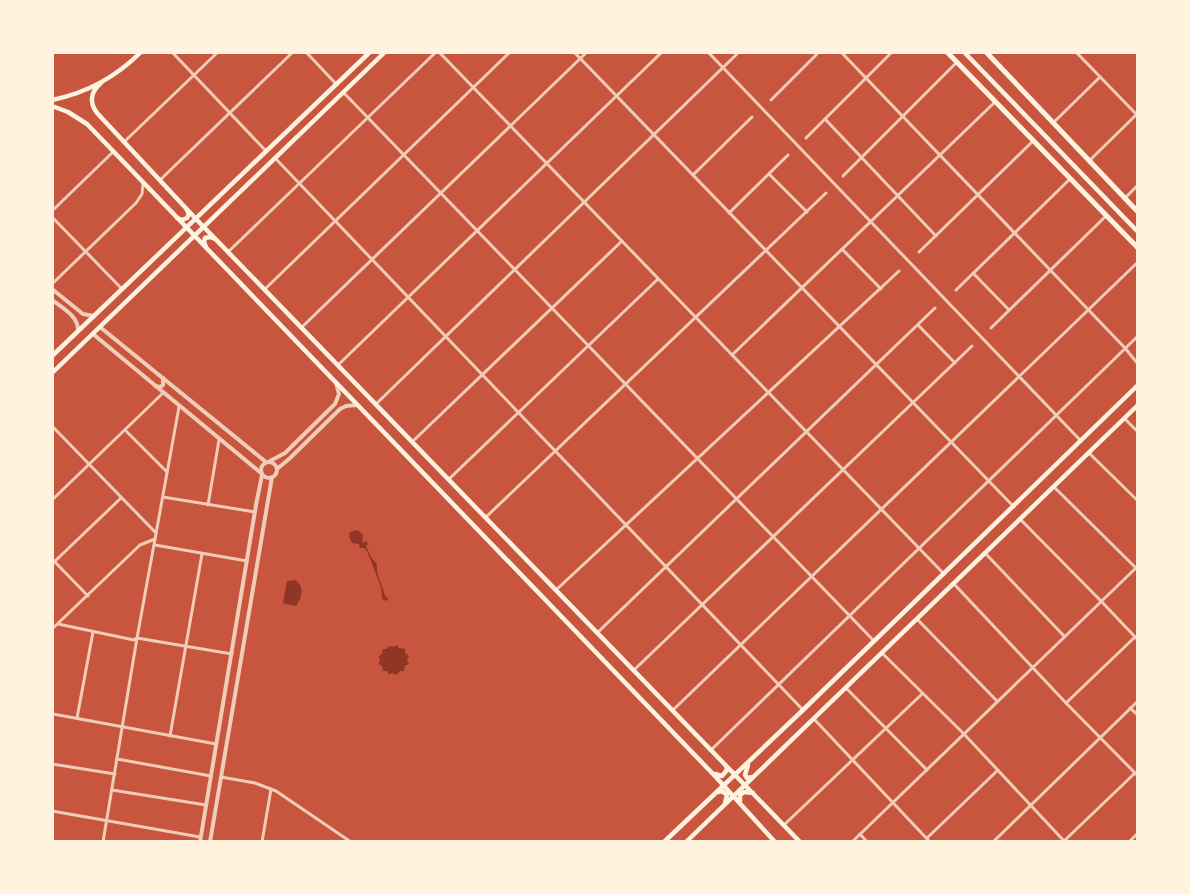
<svg xmlns="http://www.w3.org/2000/svg" width="1190" height="894" font-family="Rubik,sans-serif">
<style>
.water{fill:#8f3625}
.lines{fill:none;stroke-linecap:round;stroke-linejoin:round}
.minor{stroke:#f1ccb7;stroke-width:3}
.tertiary{stroke:#f1ccb7;stroke-width:4}
.secondary{stroke:#fff3e0;stroke-width:4.5}
.primary{stroke:#fff3e0;stroke-width:5}
</style>
<rect width="100%" height="100%" fill="#c8553d"/>
<g class="water">
<path d="M358 530 363 535 362 543 366 541 368 544 366 546 371 557 377 564C375 573 383 586 385 596L388 598 387 601 382 599 381 587 367 551 364 548H360L359 544 352 543 349 536 350 532Z"/>
<path d="M295 580C305 587 302 597 296 606L283 603 287 581Z"/>
<path d="M397 645 399 648 405 649V653L409 656 407 661 409 664 405 666 404 671H400L397 675 392 673 389 675 387 671H383L382 666 378 664 380 661 379 656 382 654 383 649H386L390 646 393 647Z"/>
</g>
<g class="lines">
<g class="minor">
<path d="M172 52 266 151"/>
<path d="M306 52 337 85"/>
<path d="M439 52 944 574"/>
<path d="M574 52 1014 507"/>
<path d="M708 52 1081 441"/>
<path d="M841 52 1125 348 1138 364"/>
<path d="M1076 52 1138 116"/>
<path d="M343 92 874 641"/>
<path d="M771 100 819 52"/>
<path d="M825 119 936 236"/>
<path d="M1053 123 1100 77"/>
<path d="M806 138 892 52"/>
<path d="M124 142 218 52"/>
<path d="M275 158 803 710"/>
<path d="M1089 161 1136 115"/>
<path d="M769 174 807 212"/>
<path d="M693 175 752 117"/>
<path d="M843 176 957 62"/>
<path d="M160 180 293 52"/>
<path d="M1124 199 1138 185"/>
<path d="M52 211 113 152"/>
<path d="M729 213 788 155"/>
<path d="M52 217 122 289"/>
<path d="M842 249 881 289"/>
<path d="M228 252 436 52"/>
<path d="M919 252 1033 141"/>
<path d="M973 273 1009 310"/>
<path d="M52 284 136 203 142 194 143 184"/>
<path d="M265 289 510 52"/>
<path d="M956 290 1070 179"/>
<path d="M918 325 955 363"/>
<path d="M302 327 587 52"/>
<path d="M991 328 1106 216"/>
<path d="M732 355 995 102"/>
<path d="M338 365 662 52"/>
<path d="M376 404 739 52"/>
<path d="M1125 419 1138 432"/>
<path d="M52 426 156 533"/>
<path d="M125 430 167 472"/>
<path d="M412 442 622 241"/>
<path d="M1089 453 1138 501"/>
<path d="M449 479 658 279"/>
<path d="M1054 487 1138 570"/>
<path d="M163 497 255 512"/>
<path d="M52 500 163 393"/>
<path d="M208 505 219 440"/>
<path d="M486 517 826 193"/>
<path d="M1020 519 1101 601 1138 640"/>
<path d="M155 545 247 561"/>
<path d="M985 553 1064 636"/>
<path d="M52 559 88 596"/>
<path d="M52 564 121 498"/>
<path d="M954 584 1066 703 1138 776"/>
<path d="M556 590 899 271"/>
<path d="M917 619 997 701"/>
<path d="M58 624 134 640 137 638 232 654"/>
<path d="M52 629 140 545 155 539"/>
<path d="M597 633 935 308"/>
<path d="M882 653 964 734 1065 842"/>
<path d="M634 670 972 346"/>
<path d="M846 688 927 770"/>
<path d="M1066 703 1135 637"/>
<path d="M1130 708 1138 715"/>
<path d="M673 710 1138 262"/>
<path d="M53 714 216 744"/>
<path d="M77 718 93 632"/>
<path d="M814 719 930 842"/>
<path d="M170 736 202 554"/>
<path d="M711 750 1138 336"/>
<path d="M117 759 211 776"/>
<path d="M52 764 115 774"/>
<path d="M221 777 255 783 276 791 351 842"/>
<path d="M112 790 206 805"/>
<path d="M52 811 200 837"/>
<path d="M785 824 922 694"/>
<path d="M860 834 867 842"/>
<path d="M927 838 998 770"/>
<path d="M1064 841 1135 773"/>
<path d="M103 842 137 638 179 407"/>
<path d="M262 842 271 789"/>
<path d="M852 842 1138 566"/>
<path d="M993 842 1138 701"/>
<path d="M1129 842 1138 833"/>
</g>
<g class="tertiary">
<path d="M52 289 83 314 94 316"/>
<path d="M52 300C63 308 79 317 78 331"/>
<path d="M100 327 266 462"/>
<path d="M93 334 261 473"/>
<path d="M155 386 160 387 163 385V378"/>
<path d="M270 461 285 453 335 404 339 394 336 383"/>
<circle cx="269" cy="470" r="8"/>
<path d="M277 469 289 459 340 409 346 406 357 405"/>
<path d="M200 842 256 505 262 475"/>
<path d="M210 842 272 477"/>
</g>
<g class="secondary">
<path d="M964 52 1138 232"/>
<path d="M101 83C90 92 89 104 98 114L196 219 800 842"/>
<path d="M52 100C87 93 116 77 141 52"/>
<path d="M52 106 68 112 87 124 714 775 775 842"/>
<path d="M177 218 182 220 187 218 189 214 187 210"/>
<path d="M206 247 204 242 205 238 210 237 215 239"/>
<path d="M52 356 370 52"/>
<path d="M52 373 385 52"/>
<path d="M748 765 745 775 747 778 753 777"/>
<path d="M715 774 722 776 727 770 726 766"/>
<path d="M718 792 722 791 727 795 725 803"/>
<path d="M740 801V795L744 792 753 793"/>
<path d="M664 842 803 710 1138 385"/>
<path d="M686 842 1138 405"/>
</g>
<g class="primary">
<path d="M947 52 1138 248"/>
<path d="M986 52 1138 212"/>
</g>
</g>
<rect width="1190" height="894" fill="none" stroke="#fff3e0" stroke-width="108"/>
</svg>
